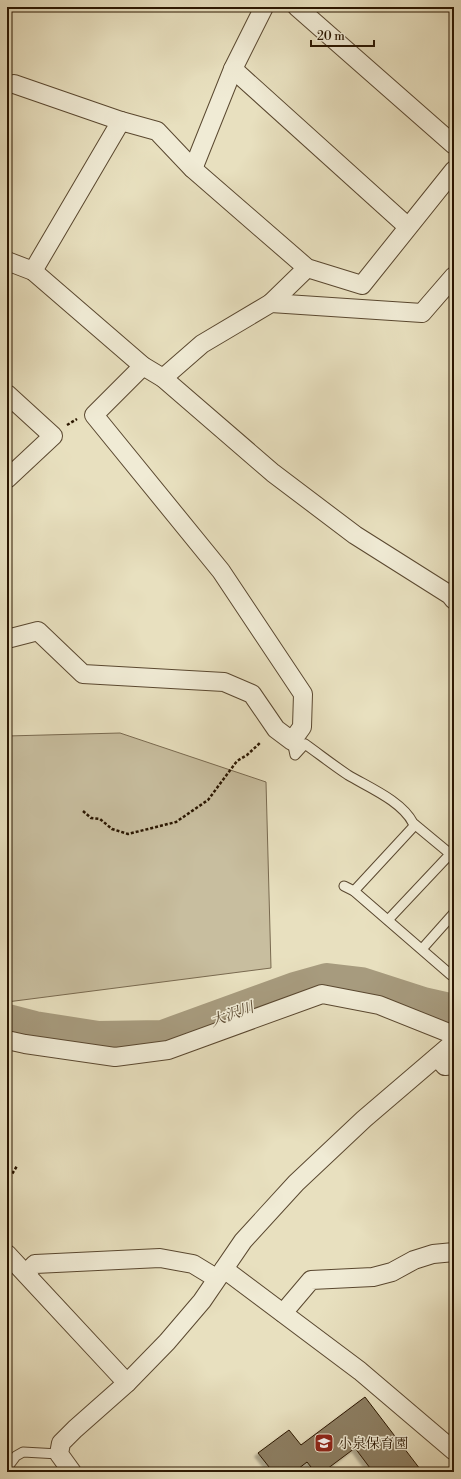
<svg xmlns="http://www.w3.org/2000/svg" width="461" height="1479" font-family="'Libre Bodoni','Noto Serif JP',serif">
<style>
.green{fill:#c8be9f;stroke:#796a50}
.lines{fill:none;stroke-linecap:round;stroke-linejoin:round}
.river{stroke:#a79b7e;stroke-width:38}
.building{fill:#8d7f64;stroke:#2a1601;filter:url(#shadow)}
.service-casing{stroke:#5a4830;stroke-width:11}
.minor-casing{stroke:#5a4830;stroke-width:20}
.path{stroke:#2a1601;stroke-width:2.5;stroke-dasharray:3 2;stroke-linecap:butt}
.service{stroke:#f0ebd5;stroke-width:9}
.minor{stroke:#f0ebd5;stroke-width:18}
.labels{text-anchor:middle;stroke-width:3;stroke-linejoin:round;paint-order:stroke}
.poi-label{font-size:14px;fill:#2a1601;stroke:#f0ebd5;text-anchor:start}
.water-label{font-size:15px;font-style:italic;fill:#5c4b33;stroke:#f0ebd5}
</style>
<defs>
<filter id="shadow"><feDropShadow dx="-3.5" dy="3.5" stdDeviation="1" flood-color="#0004"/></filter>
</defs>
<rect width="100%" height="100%" fill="#e8e0bf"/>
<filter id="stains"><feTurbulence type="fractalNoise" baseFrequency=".005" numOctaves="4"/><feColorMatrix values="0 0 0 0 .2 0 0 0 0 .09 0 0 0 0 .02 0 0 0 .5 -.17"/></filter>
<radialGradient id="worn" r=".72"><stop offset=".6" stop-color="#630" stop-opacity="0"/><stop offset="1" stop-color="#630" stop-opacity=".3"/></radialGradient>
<path class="green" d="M120 733 266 782 271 968 7 1002V736Z"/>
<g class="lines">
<path class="river" d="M7 1023 34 1030 98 1040 163 1039 295 991 327 982 361 986 423 1006 454 1013"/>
</g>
<path class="building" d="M365 1397 420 1469 416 1472H373L355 1448 323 1472H315L307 1462 294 1472H273L258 1453 289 1430 301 1445Z"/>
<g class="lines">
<g class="service-casing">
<g id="service">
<path d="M292 741 295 755 305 744C319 754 333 765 348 775 368 787 402 801 413 823L454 857"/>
<path d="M344 886 354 891 451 975 454 974"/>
<path d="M354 891 415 825"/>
<path d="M388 920 453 851"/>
<path d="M422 949 454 913"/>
<path d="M7 1468 16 1456 23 1452 59 1454"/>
</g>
</g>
<g class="minor-casing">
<g id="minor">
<path d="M297 7 454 145"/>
<path d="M233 69 407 226"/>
<path d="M14 84 121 121"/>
<path d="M193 169 233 69 264 7"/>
<path d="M7 261 33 271 143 366 163 378 273 473 355 535 450 595 454 600"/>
<path d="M33 271 121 121 157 131 193 169 307 268 362 285 454 170"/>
<path d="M271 303 307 268"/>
<path d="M163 378 202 344 271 303 422 313 454 276"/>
<path d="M7 394 53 436 7 479"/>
<path d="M7 639 38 631 83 674 224 682 252 694 276 729 292 741 302 727 303 694 221 571 94 415 143 366"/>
<path d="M7 1040 25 1044 115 1057 168 1050 322 994 379 1005 454 1035"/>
<path d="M437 1057 445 1066 454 1065"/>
<path d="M7 1254 127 1383"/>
<path d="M224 1269 360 1371 454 1451"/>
<path d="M26 1273 35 1264 160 1258 193 1264 216 1278"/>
<path d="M283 1313 311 1280 373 1277 392 1272 414 1260 433 1254 454 1252"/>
<path d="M72 1472 59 1454 61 1443 75 1429 127 1383 167 1342 202 1301 243 1241 296 1183 364 1119 454 1042"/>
</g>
</g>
<g class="path">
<path d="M67 425 77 419"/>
<path d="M83 811 91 818 100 819 112 829 128 834 176 822 208 800 237 761 247 755 261 742"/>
<path d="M7 1182 17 1166"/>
</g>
<use href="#service" class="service"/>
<use href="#minor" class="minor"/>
</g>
<defs>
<g id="school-square" transform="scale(1)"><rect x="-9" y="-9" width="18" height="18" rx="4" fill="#8f2418" stroke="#f0ebd5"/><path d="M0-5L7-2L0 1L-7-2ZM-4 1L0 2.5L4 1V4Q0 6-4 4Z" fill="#fff"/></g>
</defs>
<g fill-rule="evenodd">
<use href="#school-square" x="324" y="1443"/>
</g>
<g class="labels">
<g class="poi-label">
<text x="338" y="1448">小泉保育園</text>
</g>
<g class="water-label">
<text transform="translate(232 1014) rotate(-20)" y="5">大沢川</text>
</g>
</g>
<rect width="461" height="1479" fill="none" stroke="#e8e0bf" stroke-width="24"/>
<rect x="8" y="8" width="445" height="1463" fill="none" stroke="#2a1601" stroke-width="2"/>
<rect x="12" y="12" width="437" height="1455" fill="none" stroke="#2a1601"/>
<path d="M311 40v6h63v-6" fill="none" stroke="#2a1601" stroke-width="2"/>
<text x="317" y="40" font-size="12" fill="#2a1601" stroke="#f0ebd5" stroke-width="3" paint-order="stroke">20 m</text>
<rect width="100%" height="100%" filter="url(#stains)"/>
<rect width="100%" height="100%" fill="url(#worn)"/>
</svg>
